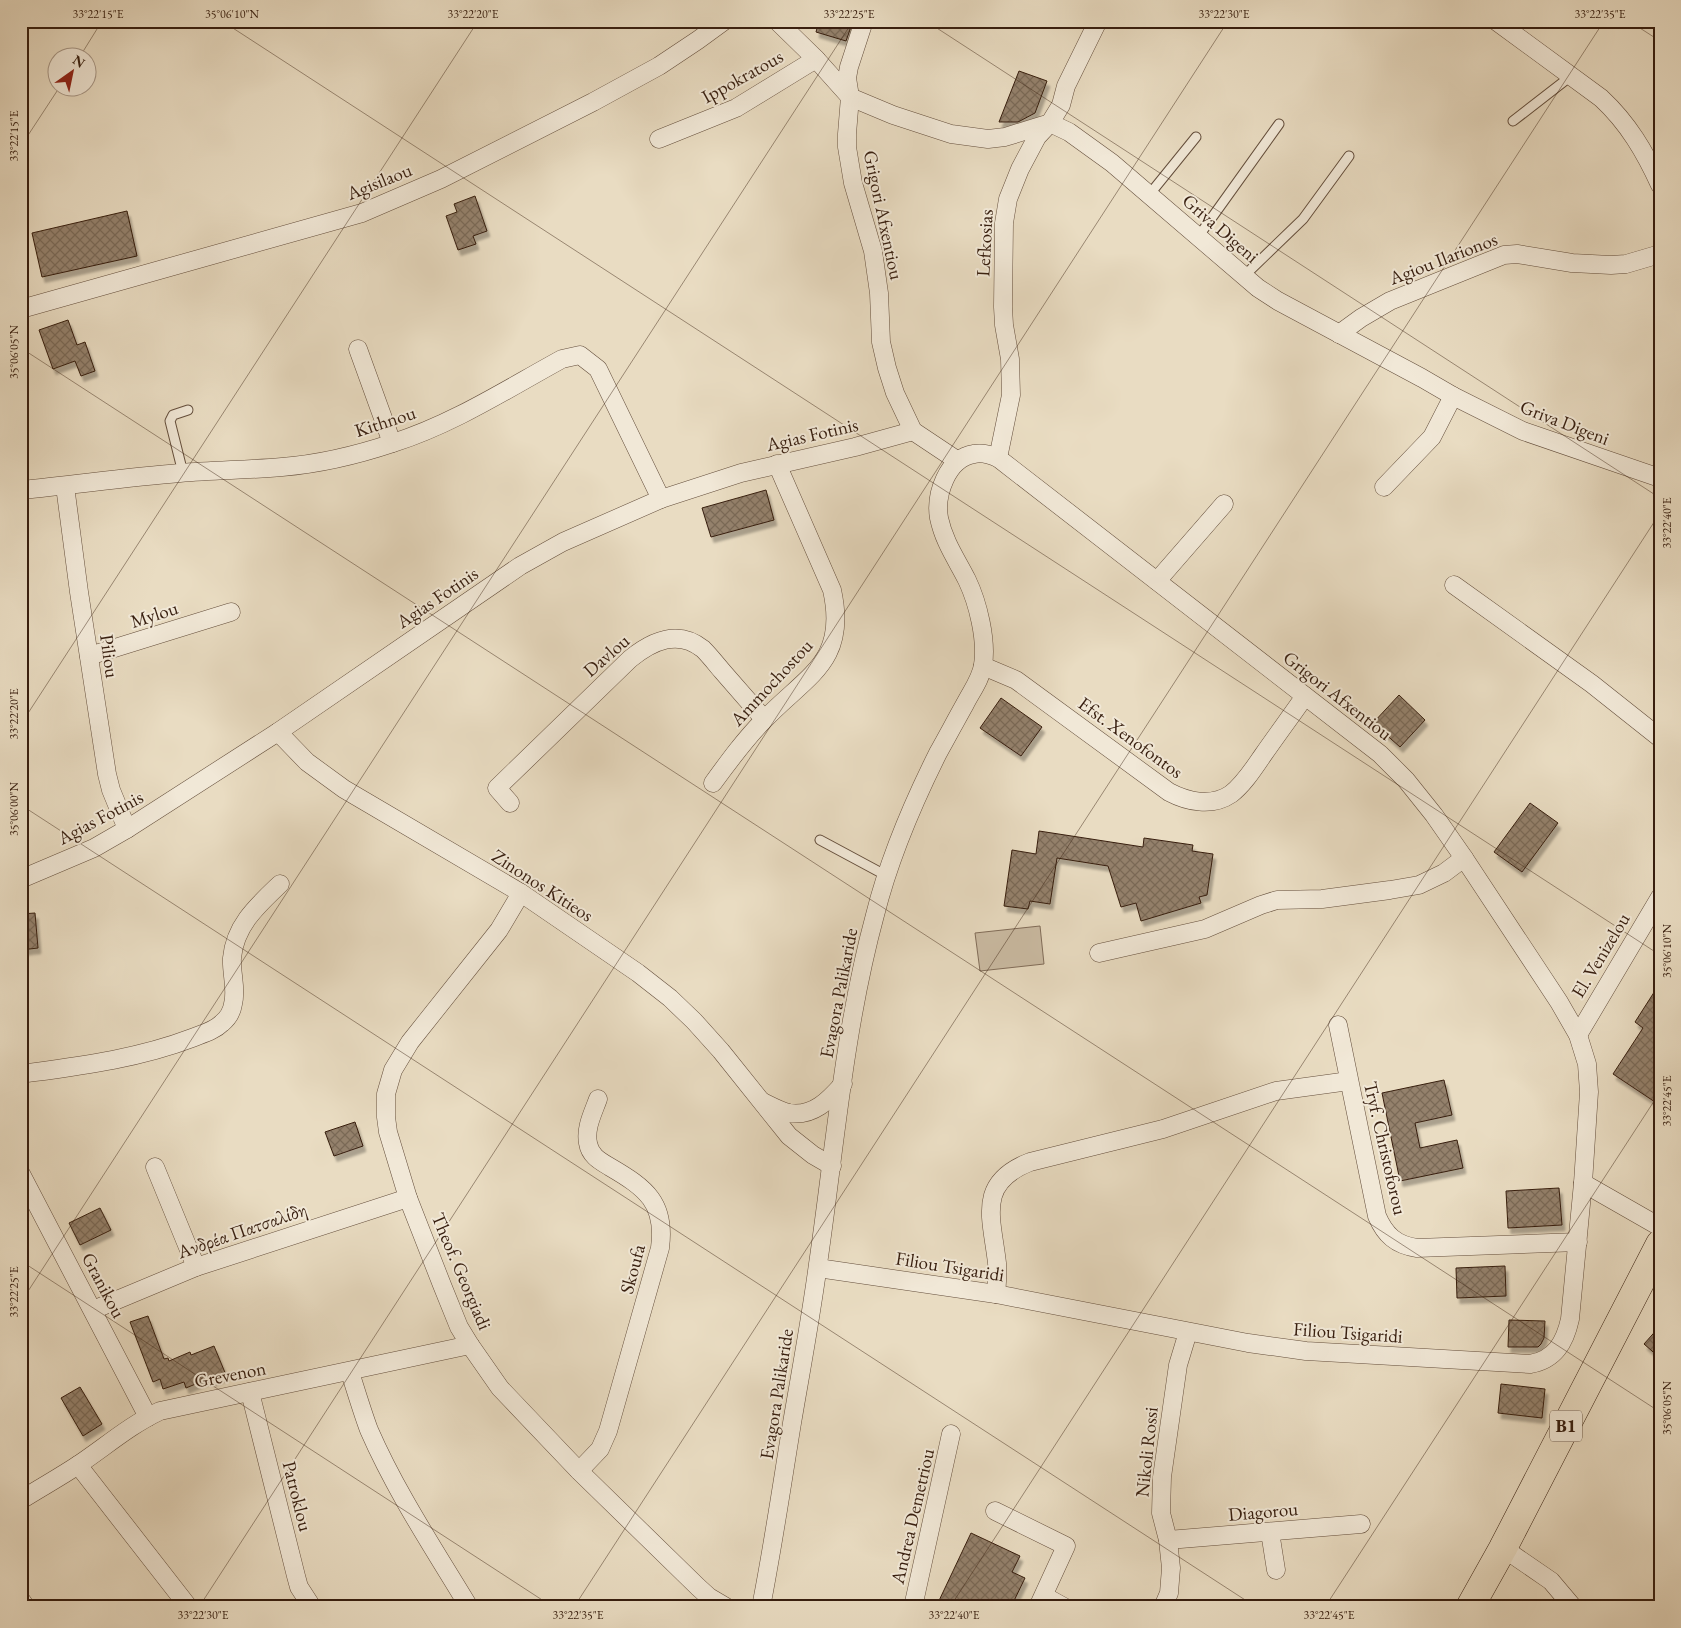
<svg xmlns="http://www.w3.org/2000/svg" width="1681" height="1628" font-family="'EB Garamond',serif">
<style>
.garden{fill:#cbbca4;stroke:#816d5a}
.building{fill:url(#building-cross-hatch);stroke:#371e0f;filter:url(#shadow)}
.lines{fill:none;stroke-linecap:round;stroke-linejoin:round}
.lane-casing{stroke:#644e3c;stroke-width:11}
.street-casing{stroke:#644e3c;stroke-width:19}
.primary-casing{stroke:#371e0f;stroke-width:29}
.lane{stroke:#f1e8d7;stroke-width:9}
.street{stroke:#f1e8d7;stroke-width:18}
.primary{stroke:#e9dcc2;stroke-width:28}
.ticks{fill:none;stroke:#371e0f;stroke-width:1;stroke-opacity:0.45}
.labels{text-anchor:middle;stroke-width:4;stroke-linejoin:round;paint-order:stroke}
.shield{fill:#f1e8d7;stroke:#6f5b4b;stroke-width:1}
.shield-label{font-size:18px;font-weight:bold;fill:#371e0f}
.street-label{font-size:19px;fill:#371e0f;stroke:#f1e8d7}
.neatline{fill:none;stroke:#371e0f;stroke-width:2}
.ticks-label{font-size:12px;text-anchor:middle;fill:#371e0f}
</style>
<defs>
<pattern id="building-cross-hatch" width="8" height="8" patternUnits="userSpaceOnUse" patternTransform="scale(1.25)"><rect width="8" height="8" fill="#94816c"/><path d="M0 0l8 8M0 8l8-8" fill="none" stroke="#7a6957"/></pattern>
<filter id="shadow"><feDropShadow dx="3" dy="5.5" stdDeviation="1" flood-color="#0004"/></filter>
</defs>
<rect width="100%" height="100%" fill="#e9dcc2"/>
<filter id="stains"><feTurbulence type="fractalNoise" baseFrequency=".004" numOctaves="4"/><feColorMatrix values="0 0 0 0 .2 0 0 0 0 .09 0 0 0 0 .02 0 0 0 .5 -.17"/></filter>
<radialGradient id="worn" r=".72"><stop offset=".6" stop-color="#630" stop-opacity="0"/><stop offset="1" stop-color="#630" stop-opacity=".3"/></radialGradient>
<path class="garden" d="M1040 926 1044 964 980 971 975 933Z"/>
<g class="building">
<path d="M819 21H853L846 41 816 32Z"/>
<path d="M1019 71 1047 81 1035 113 1018 122H999Z"/>
<path d="M475 196 487 231 473 236 476 244 458 250 446 216 457 212 454 204Z"/>
<path d="M127 211 137 256 42 277 32 233Z"/>
<path d="M68 320 77 345 85 342 95 371 81 376 75 361 53 369 39 330Z"/>
<path d="M766 490 774 520 711 537 702 508Z"/>
<path d="M1399 695 1425 720 1400 747 1373 723Z"/>
<path d="M1001 698 1042 727 1021 756 980 728Z"/>
<path d="M1530 803 1558 823 1522 872 1494 852Z"/>
<path d="M1039 831 1143 847 1144 838 1193 845 1192 851 1213 854 1207 895 1199 897 1201 903 1141 921 1136 903 1121 907 1108 866 1057 858 1050 904 1030 901 1028 909 1004 906 1012 850 1036 854Z"/>
<path d="M35 913 38 948 21 950V914Z"/>
<path d="M1660 983V1095L1655 1102 1613 1074 1643 1028 1635 1022Z"/>
<path d="M1444 1080 1452 1115 1415 1123 1420 1148 1457 1140 1463 1168 1400 1181 1382 1093Z"/>
<path d="M355 1122 363 1146 334 1156 325 1132Z"/>
<path d="M1559 1188 1562 1225 1508 1228 1506 1191Z"/>
<path d="M100 1208 111 1230 80 1245 69 1223Z"/>
<path d="M1505 1266 1506 1296 1457 1298 1456 1268Z"/>
<path d="M148 1316 164 1359 168 1358 169 1361 190 1352 191 1355 214 1346 226 1375 211 1381 210 1378 186 1388 184 1382 163 1389 160 1379 153 1382 130 1322Z"/>
<path d="M1509 1320 1545 1321 1544 1338 1541 1344 1538 1347H1508Z"/>
<path d="M1660 1326V1358L1644 1344Z"/>
<path d="M1501 1384 1545 1389 1542 1418 1498 1413Z"/>
<path d="M80 1387 102 1424 83 1436 61 1398Z"/>
<path d="M971 1533 1020 1556 1012 1572 1025 1578 1011 1607H936Z"/>
</g>
<g class="lines">
<g class="lane-casing">
<g id="lane">
<path d="M1513 121 1571 76"/>
<path d="M1149 195 1196 137"/>
<path d="M1198 237 1279 124"/>
<path d="M1244 276 1303 219 1349 156"/>
<path d="M183 473 170 421 173 415 188 410"/>
<path d="M820 840 887 876"/>
</g>
</g>
<g class="street-casing">
<g id="street">
<path d="M777 21 816 59 850 97 893 115 951 134 988 139 1005 137 1050 123 1069 132 1112 163 1258 288 1278 301 1422 378 1453 396 1523 431 1660 478"/>
<path d="M864 21 849 67 847 78 850 97 847 134V147L853 183 873 251 879 293 881 342 887 368 895 393 913 431 958 461"/>
<path d="M1496 21 1601 98C1628 123 1645 152 1660 185"/>
<path d="M659 139 736 108 816 59"/>
<path d="M21 309 362 213 441 179 593 102 659 66 698 40 724 21"/>
<path d="M1339 334 1361 318 1390 301 1504 255 1517 254 1572 263 1611 265 1626 264 1660 254"/>
<path d="M358 349 392 443"/>
<path d="M998 458 1011 395 1010 359 1004 325 1003 307 1004 223 1008 199 1020 169 1037 137 1050 123 1061 105 1066 86 1098 21"/>
<path d="M65 486 79 592 107 774 111 790 127 829"/>
<path d="M1384 487 1432 437 1453 396"/>
<path d="M21 490C74 485 127 477 180 473 214 470 248 470 282 467 319 464 357 455 393 443 453 424 507 389 562 359L580 355 598 369 661 499"/>
<path d="M1157 581 1224 504"/>
<path d="M1454 585 1592 684 1660 738"/>
<path d="M89 656 231 612"/>
<path d="M983 666 1016 680 1169 792C1188 802 1212 807 1231 794 1244 784 1254 768 1263 755 1277 735 1291 716 1305 696"/>
<path d="M278 732 307 762 344 789 521 893 638 973 670 998 694 1021 721 1051 789 1136 813 1155 832 1166"/>
<path d="M713 783C729 761 745 739 764 720 807 675 848 662 832 590L777 464"/>
<path d="M510 803 497 788 630 659C652 641 678 629 703 649 710 656 717 665 723 672 737 688 751 704 764 719"/>
<path d="M21 879 94 848 127 829 278 732 520 566 563 542 661 499 741 473 855 447 913 431"/>
<path d="M521 893 499 930 410 1042 393 1070 386 1094V1117L388 1132 408 1198 442 1285 459 1327 470 1345 500 1388 579 1471 698 1587 709 1597 726 1607"/>
<path d="M1099 953 1205 929 1261 905 1277 900 1322 899 1390 890 1419 885 1444 873 1464 858"/>
<path d="M1338 1025 1377 1216C1385 1235 1396 1245 1417 1248L1578 1242"/>
<path d="M1578 1035 1660 897"/>
<path d="M21 1074C79 1066 137 1059 192 1038 202 1034 214 1031 222 1023 228 1018 232 1011 233 1004 237 989 231 973 232 958 235 925 258 905 280 884"/>
<path d="M763 1102C771 1106 780 1111 789 1113 813 1117 829 1100 843 1084"/>
<path d="M155 1167 196 1267"/>
<path d="M21 1174 148 1417"/>
<path d="M1583 1183 1660 1227"/>
<path d="M996 1294C997 1284 998 1274 997 1263 992 1218 976 1183 1030 1162L1163 1129 1276 1091 1349 1081"/>
<path d="M93 1310 196 1267 408 1198"/>
<path d="M350 1372C356 1391 362 1411 369 1430 396 1492 434 1549 469 1607"/>
<path d="M250 1392 296 1576 299 1587 312 1607"/>
<path d="M78 1465 187 1605"/>
<path d="M579 1471 600 1449 608 1431 660 1248C666 1203 646 1188 610 1167 600 1161 590 1156 588 1143 585 1128 593 1113 598 1099"/>
<path d="M21 1500C40 1488 60 1477 78 1465 105 1447 130 1425 160 1411L470 1345"/>
<path d="M995 1511 1066 1546 1038 1607"/>
<path d="M1270 1532 1276 1570"/>
<path d="M1168 1540 1361 1524"/>
<path d="M1503 1548 1551 1581 1573 1607"/>
<path d="M1044 1596 1064 1607"/>
<path d="M21 1600 26 1607"/>
<path d="M761 1607C773 1546 782 1484 792 1423 801 1370 811 1317 818 1264 835 1147 844 1029 875 915 889 859 912 805 938 753 947 737 956 720 965 704 971 692 981 679 983 665 987 640 978 603 967 580 957 560 944 542 939 518 935 495 947 458 974 454 982 452 991 455 998 458L1380 754 1406 780 1434 815 1464 858 1559 1002 1578 1035 1587 1064 1589 1092 1583 1183 1570 1319C1565 1342 1555 1360 1530 1364L1306 1351 1248 1343 996 1294 818 1268"/>
<path d="M913 1607 951 1434"/>
<path d="M1163 1607 1169 1593 1171 1568 1168 1540 1161 1513 1162 1477 1178 1365 1188 1332"/>
</g>
</g>
<g class="primary-casing">
<path id="primary" d="M1470 1607 1503 1548 1660 1244"/>
</g>
<use href="#lane" class="lane"/>
<use href="#street" class="street"/>
<use href="#primary" class="primary"/>
</g>
<path class="ticks" d="M222 21 1660 955M926 21 1660 498M1629 21 1660 41M79 58 102 21M21 146 59 88M21 348 1660 1412M21 724 478 21M21 805 1256 1607M21 1261 553 1607M21 1302 853 21M199 1607 1228 21M574 1607 1604 21M950 1607 1660 513M1325 1607 1660 1092"/>
<g class="labels">
<rect class="shield" x="1550" y="1410.5" width="32" height="31" rx="4"/>
<g class="shield-label">
<text x="1566" y="1432">B1</text>
</g>
<g class="street-label">
<text transform="translate(742 76) rotate(-29)" y="7">Ippokratous</text>
<text transform="translate(379 181) rotate(-22)" y="7">Agisilaou</text>
<text transform="translate(884 215) rotate(78)" y="7">Grigori Afxentiou</text>
<text transform="translate(1221 228) rotate(41)" y="7">Griva Digeni</text>
<text transform="translate(984 243) rotate(-87)" y="7">Lefkosias</text>
<text transform="translate(1443 258) rotate(-21)" y="7">Agiou Ilarionos</text>
<text transform="translate(385 421) rotate(-18)" y="7">Kithnou</text>
<text transform="translate(1565 422) rotate(21)" y="7">Griva Digeni</text>
<text transform="translate(812 434) rotate(-13)" y="7">Agias Fotinis</text>
<text transform="translate(437 597) rotate(-34)" y="7">Agias Fotinis</text>
<text transform="translate(154 614) rotate(-18)" y="7">Mylou</text>
<text transform="translate(606 655) rotate(-41)" y="7">Davlou</text>
<text transform="translate(110 656) rotate(82)" y="7">Piliou</text>
<text transform="translate(771 682) rotate(-47)" y="7">Ammochostou</text>
<text transform="translate(1338 695) rotate(38)" y="7">Grigori Afxentiou</text>
<text transform="translate(1131 737) rotate(36)" y="7">Efst. Xenofontos</text>
<text transform="translate(100 817) rotate(-28)" y="7">Agias Fotinis</text>
<text transform="translate(543 885) rotate(33)" y="7">Zinonos Kitieos</text>
<text transform="translate(1600 955) rotate(-59)" y="7">El. Venizelou</text>
<text transform="translate(838 993) rotate(-79)" y="7">Evagora Palikaride</text>
<text transform="translate(1386 1148) rotate(77)" y="7">Tryf. Christoforou</text>
<text transform="translate(242 1230) rotate(-19)" y="7">Ανδρέα Πατσαλίδη</text>
<text transform="translate(950 1266) rotate(9)" y="7">Filiou Tsigaridi</text>
<text transform="translate(632 1269) rotate(-75)" y="7">Skoufa</text>
<text transform="translate(462 1271) rotate(67)" y="7">Theof. Georgiadi</text>
<text transform="translate(104 1285) rotate(62)" y="7">Granikou</text>
<text transform="translate(1348 1332) rotate(4)" y="7">Filiou Tsigaridi</text>
<text transform="translate(230 1374) rotate(-11)" y="7">Grevenon</text>
<text transform="translate(776 1394) rotate(-81)" y="7">Evagora Palikaride</text>
<text transform="translate(1146 1452) rotate(-84)" y="7">Nikoli Rossi</text>
<text transform="translate(298 1496) rotate(76)" y="7">Patroklou</text>
<text transform="translate(1263 1511) rotate(-5)" y="7">Diagorou</text>
<text transform="translate(912 1516) rotate(-77)" y="7">Andrea Demetriou</text>
</g>
</g>
<rect width="1681" height="1628" fill="none" stroke="#e9dcc2" stroke-width="55"/>
<g transform="translate(72 72) rotate(33)"><circle r="24" fill="#f1e8d7" stroke="#a79787"/>
<path d="M0-4L9 19L0 12L-9 19Z" fill="#8f2418"/>
<text y="-8" font-size="14" font-weight="bold" text-anchor="middle" fill="#371e0f">N</text>
</g>
<rect x="28" y="28" width="1626" height="1572" class="neatline"/>
<g class="ticks-label">
<text x="98" y="18">33°22'15"E</text>
<text x="232" y="18">35°06'10"N</text>
<text x="473" y="18">33°22'20"E</text>
<text x="849" y="18">33°22'25"E</text>
<text x="1224" y="18">33°22'30"E</text>
<text x="1600" y="18">33°22'35"E</text>
<text transform="translate(14 136) rotate(-90)" y="4">33°22'15"E</text>
<text transform="translate(14 352) rotate(-90)" y="4">35°06'05"N</text>
<text transform="translate(1667 523) rotate(-90)" y="4">33°22'40"E</text>
<text transform="translate(14 714) rotate(-90)" y="4">33°22'20"E</text>
<text transform="translate(14 809) rotate(-90)" y="4">35°06'00"N</text>
<text transform="translate(1667 951) rotate(-90)" y="4">35°06'10"N</text>
<text transform="translate(1667 1101) rotate(-90)" y="4">33°22'45"E</text>
<text transform="translate(14 1292) rotate(-90)" y="4">33°22'25"E</text>
<text transform="translate(1667 1408) rotate(-90)" y="4">35°06'05"N</text>
<text x="203" y="1619">33°22'30"E</text>
<text x="578" y="1619">33°22'35"E</text>
<text x="954" y="1619">33°22'40"E</text>
<text x="1329" y="1619">33°22'45"E</text>
</g>
<rect width="100%" height="100%" filter="url(#stains)"/>
<rect width="100%" height="100%" fill="url(#worn)"/>
</svg>
